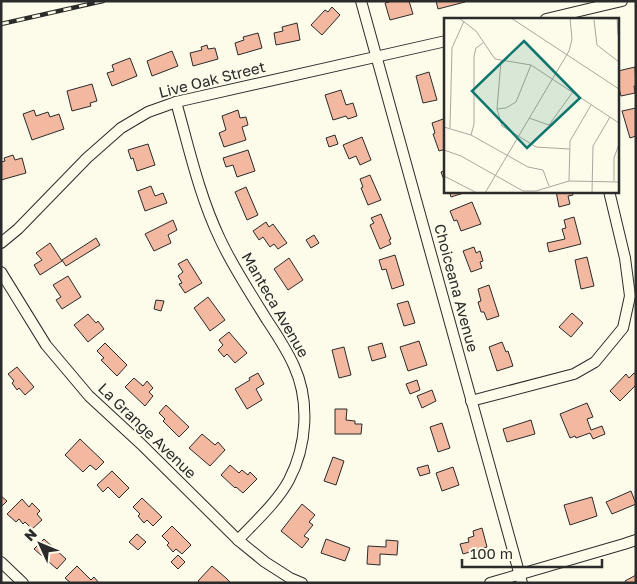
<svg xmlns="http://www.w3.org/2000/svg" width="637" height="584" font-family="'Golos Text',sans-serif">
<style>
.building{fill:#f2b8a0;stroke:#2b2b2b}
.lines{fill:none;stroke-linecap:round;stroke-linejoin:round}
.minor-casing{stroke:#2b2b2b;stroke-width:12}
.minor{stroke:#fdfbea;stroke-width:10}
.rail-casing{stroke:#2b2b2b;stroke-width:4.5}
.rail{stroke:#fdfbea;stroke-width:2.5;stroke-dasharray:8;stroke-linecap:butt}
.labels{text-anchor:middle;stroke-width:4;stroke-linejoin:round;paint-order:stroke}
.street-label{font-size:15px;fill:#2b2b2b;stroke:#fdfbea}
.inset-road{fill:none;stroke:#a9a89e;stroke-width:1}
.view{fill:#0f766e;fill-opacity:0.15;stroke:#0f766e;stroke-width:2.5}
.inset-edge{fill:none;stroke:#2b2b2b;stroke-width:2.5}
</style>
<rect width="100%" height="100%" fill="#fdfbea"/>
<g class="building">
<path d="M392 1H409L413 14 390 20 385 3Z"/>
<path d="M436 1H464L465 2 438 9Z"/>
<path d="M332 7 340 15 322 35 311 25 325 10 328 12Z"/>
<path d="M297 23 300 40 276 45 274 33 283 31 282 27Z"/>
<path d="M258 33 262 48 238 55 235 43 244 40 243 37Z"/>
<path d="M207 45 208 49 215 48 218 59 193 66 190 53 202 50 201 47Z"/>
<path d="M172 51 178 66 152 76 147 61Z"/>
<path d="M130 58 137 76 112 86 107 73 114 71 112 65Z"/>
<path d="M635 67 636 85 634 86 635 93 621 96 618 84V71Z"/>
<path d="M429 72 437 100 423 103 416 76Z"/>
<path d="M92 84 97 101 90 103 91 106 72 111 67 91Z"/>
<path d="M341 90 346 105 353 103 357 116 348 119 346 116 333 120 325 95Z"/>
<path d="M636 108V136L630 138 622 111Z"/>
<path d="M34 110 36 116 48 112 50 117 59 114 64 129 32 140 23 114Z"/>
<path d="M238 110 240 118 246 117 248 125 242 127 246 140 224 147 219 133 226 130 222 116Z"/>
<path d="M446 118V149L439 151 433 134 435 133 432 123Z"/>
<path d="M335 135 338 144 329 147 326 138Z"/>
<path d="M362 137 371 160 360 165 356 156 349 159 343 145Z"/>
<path d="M148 144 155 165 137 171 133 158 131 159 128 150Z"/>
<path d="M248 150 255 171 237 177 233 165 226 167 223 158Z"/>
<path d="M13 155 15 160 22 158 26 173 1 180V162L5 161 4 158Z"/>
<path d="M446 170V185L441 172Z"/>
<path d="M370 175 381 200 368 205 361 188 363 187 360 179Z"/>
<path d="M151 186 155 196 163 193 167 203 145 211 138 191Z"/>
<path d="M246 187 258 215 247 220 235 192Z"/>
<path d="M449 191H470L451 197Z"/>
<path d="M556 191H572L573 195 568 196 570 204 559 207Z"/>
<path d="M472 202 481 224 461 231 457 220 454 221 450 211Z"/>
<path d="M381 214 391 239 389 240 391 244 380 249 370 225 374 223 371 218Z"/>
<path d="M574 217 581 244 549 252 547 243 565 239 562 229 566 228 564 220Z"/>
<path d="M173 220 177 230 168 235 171 243 154 251 145 234Z"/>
<path d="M266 222 269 227 273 224 287 243 278 249 274 244 270 247 263 237 259 240 253 231Z"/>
<path d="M314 235 319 243 311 248 306 240Z"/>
<path d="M96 238 100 245 66 266 62 260Z"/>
<path d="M50 243 62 261 40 275 34 265 42 260 36 253Z"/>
<path d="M474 247 476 253 480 251 483 261 480 262 482 268 471 272 463 251Z"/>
<path d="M395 255 404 285 392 289 386 269 382 270 379 260Z"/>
<path d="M587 257 594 286 581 289 575 260Z"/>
<path d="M289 258 303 280 288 290 274 269Z"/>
<path d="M187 259 202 283 185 293 179 284 182 283 178 276 183 272 178 264Z"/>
<path d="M68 276 81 297 62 309 56 300 61 297 53 285Z"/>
<path d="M489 285 499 316 487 320 484 312H481L478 302 481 301 478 289Z"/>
<path d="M208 297 225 320 210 331 194 308Z"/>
<path d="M156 300 164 301 161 311 154 309Z"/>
<path d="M408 301 415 323 404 326 397 304Z"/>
<path d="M572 313 583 323 571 337 559 327Z"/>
<path d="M88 314 96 323 98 321 104 329 88 342 74 325Z"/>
<path d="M229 332 247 353 235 363 227 354 224 357 218 350 223 345 219 340Z"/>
<path d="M419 341 427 365 408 371 400 347Z"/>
<path d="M502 342 506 352 508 351 513 366 497 371 489 347Z"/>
<path d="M105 343 127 365 117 376 101 360 104 358 97 351Z"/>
<path d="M382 343 386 357 372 361 368 347Z"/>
<path d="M344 347 351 375 339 378 332 350Z"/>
<path d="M17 367 34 387 25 395 19 388 17 390 12 383 14 381 8 374Z"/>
<path d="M258 373 264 384 256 389 262 400 247 409 235 389 250 380 249 378Z"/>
<path d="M634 373 636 374V385L620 401 610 391 626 374 629 378Z"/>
<path d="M134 378 143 386 147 381 153 388 149 392 153 396 145 406 125 387Z"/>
<path d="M417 380 420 390 410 394 406 384Z"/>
<path d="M432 390 436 401 422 408 417 396Z"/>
<path d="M587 403 593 417 587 419 591 430 602 426 605 434 593 439 590 433 576 438 575 436 570 438 560 414Z"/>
<path d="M166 405 189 427 179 437 163 421 165 419 159 413Z"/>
<path d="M335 409H347L346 420 355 421V424H362L361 434H335Z"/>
<path d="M531 420 535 434 507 442 503 429Z"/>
<path d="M442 423 450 448 438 452 430 427Z"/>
<path d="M202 434 215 445 218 442 225 450 210 466 189 448Z"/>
<path d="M80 439 104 462 96 470 90 465 83 472 65 455Z"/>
<path d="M333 457 344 461 336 485 324 481Z"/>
<path d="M230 465 239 473 242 470 248 475 250 472 257 479 243 493 236 487 235 488 221 475Z"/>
<path d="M428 465 430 473 420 476 417 468Z"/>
<path d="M453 467 459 485 442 491 436 473Z"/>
<path d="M112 471 129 488 119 498 108 487 103 492 97 485Z"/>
<path d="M631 491 636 504 612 514 606 502Z"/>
<path d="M1 496 7 501 1 507Z"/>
<path d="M592 497 597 516 570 525 564 505Z"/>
<path d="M142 498 162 517 153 526 147 520 144 523 138 516 140 514 133 507Z"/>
<path d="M22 499 29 507 32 503 40 511 37 514 42 520 32 529 25 522 23 524 19 519 16 522 7 514Z"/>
<path d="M302 504 315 515 309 522 313 525 304 536 309 539 302 548 281 531Z"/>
<path d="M172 526 191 545 182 554 176 549 173 552 167 545 169 543 162 536Z"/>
<path d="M482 528 487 547 463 554 460 544 469 542 468 538 474 536 473 531Z"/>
<path d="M137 534 146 542 138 550 129 542Z"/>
<path d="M44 539 66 559 57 569 34 549Z"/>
<path d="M326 539 350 548 345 561 321 553Z"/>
<path d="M386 540 398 541 397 555 380 554V565L367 564 368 546 386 547Z"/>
<path d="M178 555 185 562 178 569 171 562Z"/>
<path d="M77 566 91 580 94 577 99 583H71L65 578Z"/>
<path d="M212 566 226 578 231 583H200L198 581Z"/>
<path d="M636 575V583H626L625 581Z"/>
</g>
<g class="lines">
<g class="minor-casing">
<g id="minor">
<path d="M361 1 522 583"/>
<path d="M546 19 622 1"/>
<path d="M176 102C189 148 199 195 220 239 233 267 251 294 267 320 277 335 287 350 294 366 310 401 307 446 289 480 278 501 255 522 238 540"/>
<path d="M1 243 18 229 87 158 121 128 148 112 176 102 446 41"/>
<path d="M1 272 46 345 89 396 141 444 238 540 265 562 290 578 302 583"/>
<path d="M471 401 574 374 595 362 623 328 630 296 625 258 609 191"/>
<path d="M1 562 23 583"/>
<path d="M490 583 624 544 636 540"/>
</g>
</g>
<use href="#minor" class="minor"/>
<g class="rail-casing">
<path id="rail" d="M1 24 103 1"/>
</g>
<use href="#rail" class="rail"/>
</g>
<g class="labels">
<g class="street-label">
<text transform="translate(212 80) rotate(-14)" y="5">Live Oak Street</text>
<text transform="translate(456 288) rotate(75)" y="5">Choiceana Avenue</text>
<text transform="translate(275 305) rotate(60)" y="5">Manteca Avenue</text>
<text transform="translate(147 431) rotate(44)" y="5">La Grange Avenue</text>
</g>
</g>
<g transform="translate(444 18)">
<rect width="175" height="175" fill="#fdfbea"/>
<path class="inset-road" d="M15 0 32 13 51 41 87 47 175 105M67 0 175 71M110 0 175 1M173 0 174 17M150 2 153 27 175 44M57 43 53 91 58 108 92 129 125 131M53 91 62 90 72 84 87 47M85 100 105 107 128 75M0 109 27 117 84 149 99 152 105 168M6 110 8 30 20 3M27 117 30 106V38L32 30 39 25M0 132 17 138 79 173H92L125 163 175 164M0 158 33 175M125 163 126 123 147 87M170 163V140L175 126M41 175 125 33 128 21 126 0M148 175 149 128 166 99"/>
<path class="view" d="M80 23 136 80 83 130 28 73Z"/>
<rect width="175" height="175" class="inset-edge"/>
</g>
<rect width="637" height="584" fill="none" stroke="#2b2b2b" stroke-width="5"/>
<g transform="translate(40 544) rotate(314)" stroke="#fdfbea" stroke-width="4" paint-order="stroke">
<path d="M0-4L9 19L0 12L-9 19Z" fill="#2b2b2b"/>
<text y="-8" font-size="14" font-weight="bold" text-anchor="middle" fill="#2b2b2b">N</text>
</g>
<path d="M462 559v8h140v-8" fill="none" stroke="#2b2b2b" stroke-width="2.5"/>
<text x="470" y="559" font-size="15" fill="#2b2b2b" stroke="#fdfbea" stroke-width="4" paint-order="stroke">100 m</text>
</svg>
